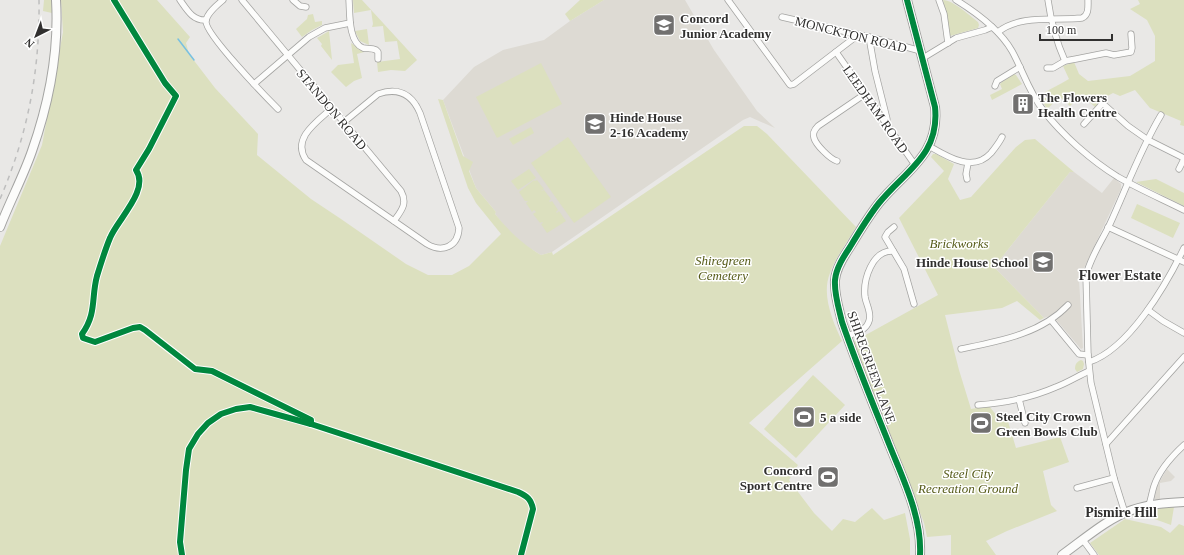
<svg xmlns="http://www.w3.org/2000/svg" width="1184" height="555" font-family="'Times New Roman',serif">
<style>
.built{fill:#dddad3}
.green{fill:#dce0bf}
.lines{fill:none;stroke-linecap:round;stroke-linejoin:round}
.stream{stroke:#78c0e1;stroke-width:1.5}
.street-casing{stroke:#a4a4a2;stroke-width:7}
.secondary-casing{stroke:#a4a4a2;stroke-width:10}
.street{stroke:#fcfcfb;stroke-width:5.5}
.secondary{stroke:#fcfcfb;stroke-width:8}
.rail{stroke:#bebebe;stroke-width:1.5;stroke-dasharray:5 5;stroke-linecap:butt}
.cycleway-casing{stroke:#fff;stroke-width:8}
.cycleway{stroke:#00873e;stroke-width:6}
.labels{text-anchor:middle;stroke-width:3;stroke-linejoin:round;paint-order:stroke}
.poi-label{font-size:13px;font-weight:bold;fill:#31302f;stroke:#fff;text-anchor:start}
.street-label{font-size:13px;fill:#31302f;stroke:#fff}
.park-label{font-size:13px;font-style:italic;fill:#555a17;stroke:#fff}
.neighbourhood-label{font-size:14px;font-weight:bold;fill:#31302f;stroke:#fff}
</style>
<rect width="100%" height="100%" fill="#e9e8e6"/>
<g class="built">
<path d="M604 0H685L714 50 757 111 775 128 750 117 743 120 552 252 541 255 523 244 507 229 495 214 496 212 476 188 443 100 474 67 503 50 544 40 570 21Z"/>
<path d="M1070 172H1074L1102 193 1114 178 1121 184V189L1079 279 1083 348 1081 349 1052 315 1044 318 994 267Z"/>
<path d="M1167 469 1175 477 1171 481 1160 483V501H1157L1154 498 1156 488Z"/>
</g>
<g class="green">
<path d="M44 0H52V13L43 11Z"/>
<path d="M61 0H157L190 37 186 43 189 54 215 88 258 134 257 155 311 199 341 219 406 264 428 275H452L469 266 501 234 476 203 468 188 438 99 443 100 463 156 473 162 469 171 476 188 496 212 495 214C510 232 521 243 541 255L552 252 553 255 744 126H757L767 134 856 227C848 241 835 258 830 273 821 295 833 322 842 341L749 423 798 465 789 480 814 513 832 531 843 519 855 522 872 508 884 520 905 513 910 539V555H0V246L42 145 63 32Z"/>
<path d="M353 0H362L417 60 405 71 391 70 378 72 377 62 400 59 397 41 385 42 383 26 372 27 373 24 371 10 354 13Z"/>
<path d="M580 0H604L570 21 565 14Z"/>
<path d="M943 0C953 0 970 16 978 22L979 25 978 28 950 36Z"/>
<path d="M1138 0H1184V126L1180 125 1181 121 1150 108 1135 90 1120 96 1113 93 1102 99 1095 107 1083 96H1080L1070 106 1060 97 1047 109 1039 96C1049 89 1059 85 1069 79L1063 66 1074 62 1079 74 1088 81 1130 76 1155 61V36L1147 20 1130 9 1140 4Z"/>
<path d="M313 14 315 22 322 21V25L312 30 302 37 296 29 307 19 308 15Z"/>
<path d="M367 29 369 45 360 41 355 31Z"/>
<path d="M329 31 332 60 321 46 322 44 317 38Z"/>
<path d="M351 43 364 52 357 54 362 78 354 81 346 87 331 72 338 65 354 63Z"/>
<path d="M541 63 562 104 497 138 476 97Z"/>
<path d="M1014 74 1016 75 1022 84 992 100 990 95 1002 89 1000 84 1002 82Z"/>
<path d="M531 127 534 133 513 145 509 139Z"/>
<path d="M568 137 611 197 574 223 531 163Z"/>
<path d="M1035 139 1074 172H1070L994 267 1044 318 1040 320 1017 301 1002 308 945 315 959 370 971 409 989 406 997 416 1006 415 1016 448 1060 437 1069 462 1043 471 1051 505 1057 511 1007 531 986 541 996 555H951V535L927 537 924 523 891 436 853 342 938 295 899 218 944 171 931 157 933 154H936L954 164 948 179 960 200 971 197 1016 147 1025 140Z"/>
<path d="M529 169 536 178 518 190 511 181Z"/>
<path d="M1156 179 1184 193V206L1136 182Z"/>
<path d="M534 180 535 181 537 180 544 189 541 191 544 190 551 199 549 201 550 202 552 201 558 210 556 212 557 213 559 211 566 221 547 233 541 224 543 223 542 222 540 223 533 214 536 212 534 210 532 212 526 203 528 201H525L519 192Z"/>
<path d="M1137 204 1180 223 1173 238 1131 218Z"/>
<path d="M1081 360 1083 361 1084 364 1083 369 1077 372 1075 369C1075 365 1076 362 1081 360Z"/>
<path d="M813 375 845 405 796 458 764 429Z"/>
<path d="M1174 507 1171 525 1149 517H1134L1133 515 1150 509Z"/>
<path d="M1125 519 1161 527 1170 533 1179 524 1184 526V555H1099L1090 543Z"/>
</g>
<g class="lines">
<path class="stream" d="M178 39 194 60"/>
<g class="street-casing">
<g id="street">
<path d="M180 0C187 10 193 21 206 20"/>
<path d="M223 0C217 5 207 13 206 21 204 33 267 98 278 109"/>
<path d="M242 0 401 191C408 204 401 211 394 221"/>
<path d="M293 0 300 6 306 7"/>
<path d="M349 0C350 13 348 42 363 48 367 49 372 48 376 50L378 52V59"/>
<path d="M728 0 790 85 794 84 858 35"/>
<path d="M939 0 944 14 948 43"/>
<path d="M956 0C977 13 1000 30 1012 51 1023 71 1029 92 1043 110 1062 135 1092 161 1118 177 1139 189 1162 199 1184 210"/>
<path d="M1048 0C1051 22 1056 41 1065 61"/>
<path d="M782 17 869 37 921 51"/>
<path d="M998 32C1020 14 1055 21 1082 18 1089 15 1088 7 1088 0"/>
<path d="M869 37 875 71 887 119 886 124"/>
<path d="M836 52 915 165"/>
<path d="M923 58 956 38 985 30 992 27"/>
<path d="M1047 68H1053L1065 61 1076 59 1106 53 1114 55 1131 52 1132 48 1131 34"/>
<path d="M254 84 309 37 325 28 350 23"/>
<path d="M995 86 997 81 1020 67"/>
<path d="M1100 101 1128 126 1148 140 1184 158"/>
<path d="M332 108C318 121 291 138 306 160L427 244C442 253 458 247 459 228L420 113C412 94 398 87 378 94L344 122"/>
<path d="M1084 124 1102 104"/>
<path d="M929 146C948 157 973 173 991 153 995 148 999 143 1002 137"/>
<path d="M837 161C830 159 816 145 814 138 812 133 815 129 818 126L865 94"/>
<path d="M1179 169 1184 159"/>
<path d="M967 179 966 174 968 163"/>
<path d="M894 227 888 232 885 237 904 269 914 304"/>
<path d="M1108 227 1184 262"/>
<path d="M1148 310 1163 321 1184 333"/>
<path d="M1051 320 1079 354 1088 355"/>
<path d="M847 336C855 333 866 331 869 321 872 313 866 304 865 297 863 280 872 250 893 251"/>
<path d="M961 349C999 341 1041 334 1068 305"/>
<path d="M1089 362C1129 349 1166 285 1184 248"/>
<path d="M1019 399 1025 423"/>
<path d="M978 405C1004 403 1031 398 1056 387 1067 383 1078 376 1089 371"/>
<path d="M1106 444 1184 357"/>
<path d="M1077 488 1114 478"/>
<path d="M1149 505C1151 499 1152 492 1154 486 1159 471 1172 456 1184 445"/>
<path d="M1125 513 1114 478 1091 383 1088 355 1086 276C1090 258 1101 242 1109 226 1126 189 1140 150 1161 115"/>
<path d="M1083 540 1094 555"/>
</g>
</g>
<g class="secondary-casing">
<g id="secondary">
<path d="M907 0 935 107C940 155 905 171 879 203 868 217 859 232 850 247 844 256 836 268 835 280 834 294 839 309 842 322 856 363 873 404 889 444 903 479 922 517 920 555"/>
<path d="M0 227C10 201 23 177 32 151 49 103 59 50 56 0"/>
<path d="M1062 555C1083 540 1108 518 1132 510 1149 504 1166 503 1184 502"/>
</g>
</g>
<use href="#street" class="street"/>
<use href="#secondary" class="secondary"/>
<path class="rail" d="M0 199C28 134 40 70 39 0"/>
<g class="cycleway-casing">
<g id="cycleway">
<path d="M114 0 165 83 176 96 149 149 136 170C150 190 117 220 110 238 105 250 101 263 97 276 91 298 97 313 82 334L83 338 95 342 133 328 140 327 145 330 195 369 212 371 311 420V424"/>
<path d="M907 0 935 107C940 155 905 171 879 203 868 217 859 232 850 247 844 256 836 268 835 280 834 294 839 309 842 322 856 363 873 404 889 444 903 479 922 517 920 555"/>
<path d="M182 555 180 542 186 470 189 449 198 434 208 423 221 414 236 409 250 407 311 424 518 492C527 496 531 499 533 509L521 555"/>
</g>
</g>
<use href="#cycleway" class="cycleway"/>
</g>
<defs>
<g id="school-square" transform="scale(1.15)"><rect x="-9" y="-9" width="18" height="18" rx="4" fill="#71706f" stroke="#fff"/><path d="M0-5L7-2L0 1L-7-2ZM-4 1L0 2.5L4 1V4Q0 6-4 4Z" fill="#fff"/></g>
<g id="building-square" transform="scale(1.15)"><rect x="-9" y="-9" width="18" height="18" rx="4" fill="#71706f" stroke="#fff"/><path d="M-4-6H4V6H1V3H-1V6H-4ZM-2.5-4.3h1.7v1.8h-1.7ZM.8-4.3h1.7v1.8H.8ZM-2.5-1h1.7V.8h-1.7ZM.8-1h1.7V.8H.8Z" fill="#fff"/></g>
<g id="stadium-square" transform="scale(1.15)"><rect x="-9" y="-9" width="18" height="18" rx="4" fill="#71706f" stroke="#fff"/><path d="M0-5a6.5 5 0 1 0 0 10a6.5 5 0 1 0 0-10ZM-3.5-1.8h7v3.6h-7Z" fill="#fff"/></g>
</defs>
<g fill-rule="evenodd">
<use href="#school-square" x="664" y="25"/>
<use href="#building-square" x="1023" y="104"/>
<use href="#school-square" x="595" y="124"/>
<use href="#school-square" x="1043" y="262"/>
<use href="#stadium-square" x="804" y="417"/>
<use href="#stadium-square" x="981" y="423"/>
<use href="#stadium-square" x="828" y="477"/>
</g>
<g class="labels">
<g class="poi-label">
<text x="680" y="23">Concord<tspan x="680" dy="15">Junior Academy</tspan></text>
<text x="1038" y="102">The Flowers<tspan x="1038" dy="15">Health Centre</tspan></text>
<text x="610" y="122">Hinde House<tspan x="610" dy="15">2-16 Academy</tspan></text>
<text x="1028" y="267" text-anchor="end">Hinde House School</text>
<text x="996" y="421">Steel City Crown<tspan x="996" dy="15">Green Bowls Club</tspan></text>
<text x="820" y="422">5 a side</text>
<text x="812" y="475" text-anchor="end">Concord<tspan x="812" dy="15">Sport Centre</tspan></text>
</g>
<g class="street-label">
<text transform="translate(851 34) rotate(14)" y="5">MONCKTON ROAD</text>
<text transform="translate(332 109) rotate(50)" y="5">STANDON ROAD</text>
<text transform="translate(876 109) rotate(55)" y="5">LEEDHAM ROAD</text>
<text transform="translate(872 367) rotate(70)" y="5">SHIREGREEN LANE</text>
</g>
<g class="park-label">
<text x="959" y="248">Brickworks</text>
<text x="723" y="265">Shiregreen<tspan x="723" dy="15">Cemetery</tspan></text>
<text x="968" y="478">Steel City<tspan x="968" dy="15">Recreation Ground</tspan></text>
</g>
<g class="neighbourhood-label">
<text x="1120" y="280">Flower Estate</text>
<text x="1121" y="517">Pismire Hill</text>
</g>
</g>
<g transform="translate(36 36) rotate(222)" stroke="#ffffff" stroke-width="3" paint-order="stroke">
<path d="M0-3L7 15L0 10L-7 15Z" fill="#31302f"/>
<text y="-6" font-size="11" font-weight="bold" text-anchor="middle" fill="#31302f">N</text>
</g>
<path d="M1040 34v6h72v-6" fill="none" stroke="#31302f" stroke-width="2"/>
<text x="1046" y="34" font-size="12" fill="#31302f" stroke="#ffffff" stroke-width="3" paint-order="stroke">100 m</text>
</svg>
